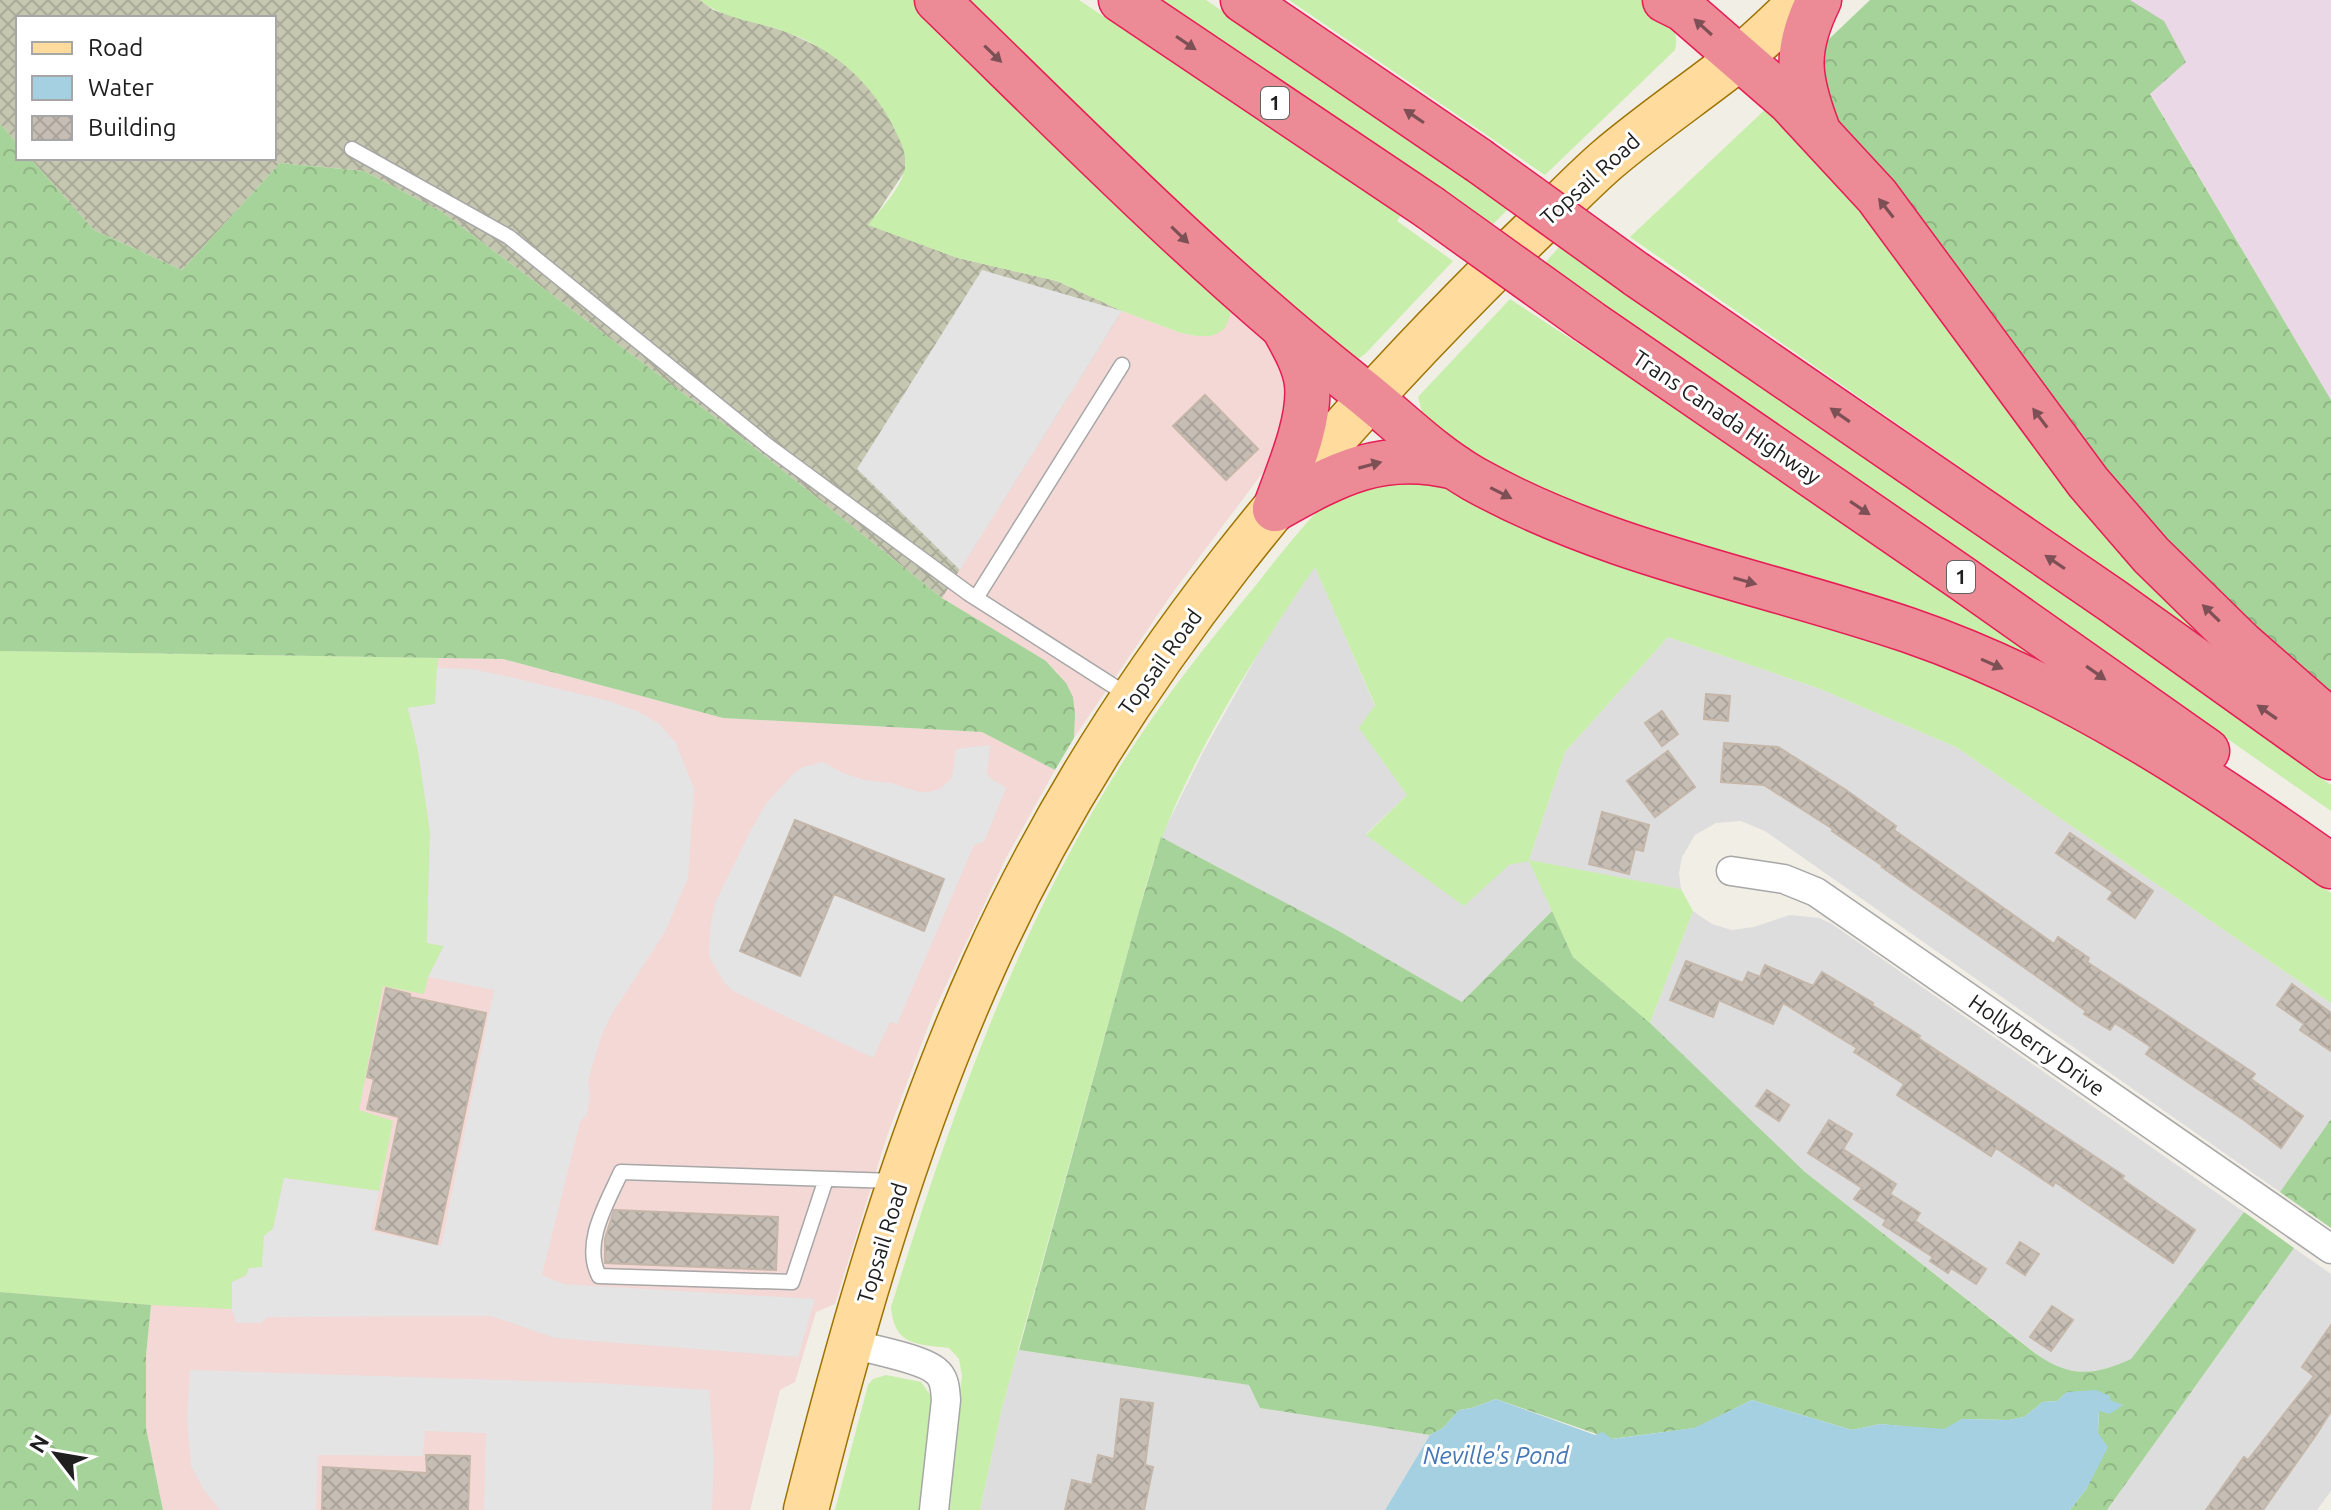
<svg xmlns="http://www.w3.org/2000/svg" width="2331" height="1510" font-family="Ubuntu,sans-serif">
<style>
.residential{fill:#dedddd}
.commercial{fill:#f3d8d5}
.industrial{fill:#ebd8e6}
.construction{fill:url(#construction-cross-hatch)}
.grass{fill:#c7eeaa}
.forest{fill:url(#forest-crowns)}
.parking{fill:#e4e4e4}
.water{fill:#a4d0e1}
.building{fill:url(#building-cross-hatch);stroke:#c4b6a8;stroke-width:2}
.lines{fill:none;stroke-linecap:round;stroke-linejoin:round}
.service-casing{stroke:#a7a7a7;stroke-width:17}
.minor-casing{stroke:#a7a7a7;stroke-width:31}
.primary-casing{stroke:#9d7300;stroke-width:47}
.motorway-casing{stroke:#e61d55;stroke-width:47}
.service{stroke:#fff;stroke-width:14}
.minor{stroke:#fff;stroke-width:28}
.primary{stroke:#ffdb9e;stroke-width:44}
.motorway{stroke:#ec8a96;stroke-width:44}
.motorway-bridge-casing{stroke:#e61d55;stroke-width:47;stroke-linecap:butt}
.motorway-bridge{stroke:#ec8a96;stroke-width:44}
.oneway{fill:#7c5055}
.labels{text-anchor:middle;stroke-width:6;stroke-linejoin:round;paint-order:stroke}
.shield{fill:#fff;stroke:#636363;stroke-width:2}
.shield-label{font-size:20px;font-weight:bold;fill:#202020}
.street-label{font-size:22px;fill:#202020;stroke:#fff}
.water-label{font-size:24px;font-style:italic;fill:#4677b7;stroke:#fff}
</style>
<defs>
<pattern id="construction-cross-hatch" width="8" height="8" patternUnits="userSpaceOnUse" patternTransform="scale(2)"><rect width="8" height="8" fill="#c5c7b1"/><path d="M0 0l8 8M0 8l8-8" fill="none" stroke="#a9ab98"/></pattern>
<pattern id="forest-crowns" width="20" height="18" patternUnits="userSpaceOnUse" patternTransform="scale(2)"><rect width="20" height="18" fill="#a6d399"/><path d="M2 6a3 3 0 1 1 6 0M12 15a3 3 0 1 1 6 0" fill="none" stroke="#8fb584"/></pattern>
<pattern id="building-cross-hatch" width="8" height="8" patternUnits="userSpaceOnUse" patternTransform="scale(2)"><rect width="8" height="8" fill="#c6beb5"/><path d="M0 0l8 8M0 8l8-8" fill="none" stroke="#aaa39b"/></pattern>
</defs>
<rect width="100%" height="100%" fill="#f1eee6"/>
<g class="residential">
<path d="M1315 566 1375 706 1360 728 1407 795 1366 834 1509 865 1529 860 1565 752 1668 637 1818 688 1956 747 2331 1003V1119L2280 1192 1765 831 1741 821 1716 823 1695 835 1682 857 1679 873 1681 889 1530 861 1552 911 1462 1002 1337 930 1161 837 1203 752 1264 643Z"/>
<path d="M1693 911 1712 924 1732 930 1754 927 1790 915 1819 918 1832 924 2244 1212 2131 1359 2109 1369 2085 1372 2067 1370 2050 1364 1805 1172 1650 1023Z"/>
<path d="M2294 1248 2331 1274V1491L2317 1510H2107Z"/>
<path d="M1018 1350 1250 1385 1260 1408 1430 1435 1385 1510H980L1002 1408Z"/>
</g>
<g class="commercial">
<path d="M1235 303 1293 368 1282 447 1171 595 1074 738 1075 715 1057 672 1046 661 942 598 1122 311 1181 333 1197 336Z"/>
<path d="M0 651 503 659 723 718 982 732 1055 770 1005 860 934 1011 887 1136 835 1304 816 1312 795 1382 780 1390 750 1510H163L146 1428V1356L151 1306 0 1292Z"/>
</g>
<path class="industrial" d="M2130 0H2331V400L2150 93Z"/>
<path class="construction" d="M0 0H700L713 10 787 32 825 50 858 74 886 111 906 152 905 171 869 225 958 258 1057 281 1122 311 942 598 736 433 442 212 364 171 280 163 182 270 94 230 30 158H274V18H18V144L0 124Z"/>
<g class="grass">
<path d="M700 0H922L1235 303 1225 328 1218 333 1211 336H1197L1181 333 1122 311 1057 281 958 258 868 225C880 209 902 188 905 168 907 152 900 141 894 128 871 82 834 49 786 32 757 21 724 20 700 0Z"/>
<path d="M951 0H1079L1401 215 1397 221 1453 261 1365 354 1358 359 1350 360Z"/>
<path d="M1160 0H1206L1510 207 1492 225Z"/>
<path d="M1289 0H1643C1662 11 1681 27 1675 50L1545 175Z"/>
<path d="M1772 103 2284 694 1630 237Z"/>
<path d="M1559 247 2103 622 2331 785V811L1545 263Z"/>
<path d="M1510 299 1935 577 2157 734 1570 512 1425 424 1418 397Z"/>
<path d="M1413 473 1902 643 2041 704 2216 812 2331 893V1003L1956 747 1818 688 1668 637 1565 752 1529 860 1681 889 1693 911 1650 1023 1573 957 1529 861 1509 865 1464 906 1366 835 1407 795 1359 728 1375 705 1315 567C1260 648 1199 743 1163 835 1153 859 1146 886 1139 911L1002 1408 980 1510H945L962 1376 959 1359 949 1348C917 1344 894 1346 891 1307 947 1129 1009 949 1106 789 1150 716 1202 649 1257 584 1269 568 1324 499 1337 493 1360 483 1388 480 1413 473Z"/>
<path d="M0 651 438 658 435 704 408 709 418 750 430 832 427 943 444 946 428 977 424 994 383 986 359 1110 393 1121 379 1191 284 1178 273 1229 264 1236 262 1267 232 1282V1309L151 1305 0 1292Z"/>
<path d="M886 1375 921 1382 933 1399 921 1510H835L868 1385 873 1379Z"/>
</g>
<g class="forest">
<path d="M1870 0H2130L2164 21 2186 62 2150 94 2331 400V707L2162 552 1837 122 1808 59Z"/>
<path d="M0 124 18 144V158H30L94 230 182 270 280 163 364 171 442 212 736 433 942 598 1046 661 1066 683 1073 697 1075 715 1074 738 1055 770 982 732 723 718 503 659 0 651Z"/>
<path d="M1161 837 1337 930 1462 1002 1552 911 1573 957 1650 1023 1805 1172 2035 1353C2069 1378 2094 1376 2131 1359L2244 1212 2294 1248 2107 1510H2070L2087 1488 2098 1433 2099 1411 2123 1405 2067 1392 2057 1401 2043 1402 2024 1417 2009 1420 1962 1419 1945 1430 1880 1424 1852 1430 1752 1400 1695 1428 1611 1439 1496 1399 1472 1408 1459 1410 1443 1428 1430 1435 1260 1408 1249 1385 1019 1350 1139 911Z"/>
<path d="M2331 1119V1228L2280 1192Z"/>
<path d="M0 1292 151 1305 146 1356V1428L163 1510H0Z"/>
</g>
<g class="parking">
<path d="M982 270 1122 311 960 570 857 469Z"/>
<path d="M437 668 472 669 510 677 609 701 637 711 659 724 676 743 694 789 688 878 666 930 612 1014 602 1034 588 1080 590 1094 587 1114 580 1122 542 1275 564 1284 815 1299 798 1357 555 1338 491 1316 268 1317 261 1323H236L232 1309V1282L246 1276 249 1268 262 1267 264 1236 273 1229 284 1178 379 1191 371 1231 441 1246 494 990 428 977 444 946 427 943 430 831 418 750 408 708 435 704Z"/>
<path d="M990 745 987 773 990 778 1006 788 984 842 974 845 897 1024 890 1022 873 1058 733 991 724 982 709 956 710 929 715 903 752 828 766 804 792 775 803 767 823 762 843 773 864 780 891 783 919 792H929L940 789 952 778 956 749Z"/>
<path d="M190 1370 597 1383 709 1390 714 1459 712 1510H484L486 1433 425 1431 423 1456 318 1455 316 1510H220L204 1490 191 1466 187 1420Z"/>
</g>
<path class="water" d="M2096 1390 2110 1396V1400L2123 1405 2110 1414 2099 1411 2098 1433 2108 1447 2087 1488 2070 1510H1385L1430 1435 1443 1428 1459 1410 1472 1408 1496 1399 1595 1435 1603 1432 1612 1439 1694 1428 1752 1400 1852 1430 1880 1424 1944 1429 1962 1419 2009 1420 2024 1417 2043 1402 2057 1401 2067 1392Z"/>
<g class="building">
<path d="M1205 395 1258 449 1226 480 1173 426Z"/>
<path d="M1706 694 1730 696 1728 721 1704 719Z"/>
<path d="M1662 711 1678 734 1662 746 1645 723Z"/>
<path d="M1724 743 1778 747 1846 790 1896 826 1894 830 2054 944 2058 937 2089 958 2087 962 2255 1074 2251 1079 2303 1116 2281 1148 2244 1120 2146 1054 2151 1047 2115 1023 2110 1030 2084 1014 2086 1011 1882 867 1883 866 1832 831 1833 829 1764 785 1721 782Z"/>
<path d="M1668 751 1695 787 1655 817 1627 781Z"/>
<path d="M1602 812 1649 825 1643 851 1635 849 1629 874 1589 864Z"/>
<path d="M795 820 944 879 924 931 834 894 800 976 740 951Z"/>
<path d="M2070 833 2153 891 2135 918 2108 899 2113 892 2056 853Z"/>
<path d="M1686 961 1743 983 1748 972 1760 977 1765 965 1813 986 1822 972 1873 1003 1872 1005 1920 1036 1918 1038 2124 1176 2122 1179 2195 1230 2173 1263 2055 1182 2053 1186 1996 1148 1991 1156 1897 1095 1904 1084 1854 1052 1857 1048 1783 1003 1773 1024 1719 1000 1713 1017 1670 1000Z"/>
<path d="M2292 984 2331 1013V1051L2300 1030 2304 1024 2277 1005Z"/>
<path d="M386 988 410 994V997L486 1013 437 1244 376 1229 399 1117 367 1109 374 1079 367 1077Z"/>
<path d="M1767 1090 1789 1105 1779 1121 1756 1106Z"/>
<path d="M1829 1120 1852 1134 1843 1149 1896 1184 1890 1194 1920 1213 1915 1221 1986 1269 1976 1284 1951 1268 1948 1273 1930 1261 1933 1257 1883 1225 1886 1220 1854 1199 1862 1188 1808 1153Z"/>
<path d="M614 1210 778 1217 776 1270 605 1263V1239Z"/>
<path d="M2020 1242 2039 1254 2025 1275 2007 1263Z"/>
<path d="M2052 1306 2073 1320 2051 1351 2030 1337Z"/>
<path d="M2331 1325V1411L2316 1435 2263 1510H2206L2244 1457 2248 1460 2314 1376 2302 1367Z"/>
<path d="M1121 1399 1153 1403 1145 1465 1153 1467 1144 1510H1065L1072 1480 1092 1485 1098 1455 1114 1459Z"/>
<path d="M426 1455 470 1456 468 1510H322L323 1467 427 1473Z"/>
</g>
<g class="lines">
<g class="service-casing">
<g id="service">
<path d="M352 149 509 237 768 446 968 593 1129 696"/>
<path d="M976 598 1122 365"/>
<path d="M826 1179 792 1282 599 1276C582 1243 607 1203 621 1172L894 1181"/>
</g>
</g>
<g class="minor-casing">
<g id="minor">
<path d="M1731 871 1784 879 1816 892 2331 1249"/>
<path d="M851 1344C871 1349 923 1359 936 1371 945 1378 945 1389 946 1400L934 1510"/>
</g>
</g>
<g class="primary-casing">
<path id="primary" d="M806 1510C853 1324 906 1138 985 963 1114 676 1323 433 1547 217 1567 198 1587 177 1608 159 1648 125 1692 95 1733 63 1757 44 1780 22 1802 0"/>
</g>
<g class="motorway-casing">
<g id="motorway">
<path d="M937 0C1073 132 1206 268 1355 386 1394 416 1430 454 1474 479 1608 554 1764 581 1908 630 2060 682 2200 773 2331 866"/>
<path d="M1121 0 1429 207"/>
<path d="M1243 0 1478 160"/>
<path d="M1665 0 1683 9 1790 102 1877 196 2088 482 2151 555 2242 644 2331 722"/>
<path d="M1817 128C1798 77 1794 51 1819 0"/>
<path d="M1636 274 2113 601 2331 757"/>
<path d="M1588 321 1963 579 2207 751"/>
<path d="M1275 509C1337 474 1382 449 1455 467"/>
<path d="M1275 509C1287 474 1311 422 1307 384 1305 366 1295 348 1286 332"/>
</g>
</g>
<use href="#service" class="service"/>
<use href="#minor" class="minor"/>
<use href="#primary" class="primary"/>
<use href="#motorway" class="motorway"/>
<g class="motorway-bridge-casing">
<g id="motorway-bridge">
<path d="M1478 160 1636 274"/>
<path d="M1429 207 1588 321"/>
</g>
</g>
<use href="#motorway-bridge" class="motorway-bridge"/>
</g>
<defs><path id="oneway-solid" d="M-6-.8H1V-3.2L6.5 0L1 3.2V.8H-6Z" transform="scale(2)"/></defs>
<g class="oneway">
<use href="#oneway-solid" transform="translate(1703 27) rotate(-138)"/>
<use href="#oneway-solid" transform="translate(1186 43) rotate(34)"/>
<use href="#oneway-solid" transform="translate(993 54) rotate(44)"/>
<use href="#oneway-solid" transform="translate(1414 116) rotate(-146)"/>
<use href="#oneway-solid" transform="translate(1886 208) rotate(-128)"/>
<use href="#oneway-solid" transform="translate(1180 235) rotate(44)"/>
<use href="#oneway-solid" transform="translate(1840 415) rotate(-145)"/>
<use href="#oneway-solid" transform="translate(2040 418) rotate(-127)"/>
<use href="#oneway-solid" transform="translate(1370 465) rotate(-15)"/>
<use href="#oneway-solid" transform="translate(1501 493) rotate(27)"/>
<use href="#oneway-solid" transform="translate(1860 508) rotate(34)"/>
<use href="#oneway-solid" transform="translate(2055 562) rotate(-146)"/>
<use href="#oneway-solid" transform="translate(1745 581) rotate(16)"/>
<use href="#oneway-solid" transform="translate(2211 613) rotate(-136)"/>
<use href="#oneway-solid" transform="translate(1992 664) rotate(24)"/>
<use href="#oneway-solid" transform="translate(2096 673) rotate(35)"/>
<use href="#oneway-solid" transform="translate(2267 712) rotate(-145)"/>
</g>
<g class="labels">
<g class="shield">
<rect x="1261" y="87" width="28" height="32" rx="6"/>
<rect x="1947" y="561" width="28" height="32" rx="6"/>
</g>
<g class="shield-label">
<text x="1275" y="110">1</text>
<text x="1961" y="584">1</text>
</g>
<g class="street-label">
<text transform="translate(1590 179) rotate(-42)" y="8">Topsail Road</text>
<text transform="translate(1727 417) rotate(34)" y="8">Trans Canada Highway</text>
<text transform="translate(1160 662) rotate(-54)" y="8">Topsail Road</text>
<text transform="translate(2037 1045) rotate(35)" y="8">Hollyberry Drive</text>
<text transform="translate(882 1243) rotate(-73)" y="8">Topsail Road</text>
</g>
<g class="water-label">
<text x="1496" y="1464">Neville's Pond</text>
</g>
</g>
<rect x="16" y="16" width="260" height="144" fill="#ffffff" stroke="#a6a6a6" stroke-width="2"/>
<rect x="32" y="42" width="40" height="12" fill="#ffdb9e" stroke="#a6a6a6" stroke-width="2"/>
<text x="88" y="56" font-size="24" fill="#202020">Road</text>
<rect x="32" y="76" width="40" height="24" fill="#a4d0e1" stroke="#a6a6a6" stroke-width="2"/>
<text x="88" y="96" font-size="24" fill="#202020">Water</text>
<rect x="32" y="116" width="40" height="24" fill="url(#building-cross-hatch)" stroke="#a6a6a6" stroke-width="2"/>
<text x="88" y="136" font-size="24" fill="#202020">Building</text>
<g transform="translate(56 1454) rotate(301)" stroke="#ffffff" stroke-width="6" paint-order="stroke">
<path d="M0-6L14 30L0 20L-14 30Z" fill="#202020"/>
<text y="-12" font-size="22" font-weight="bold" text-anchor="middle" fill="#202020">N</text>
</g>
</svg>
